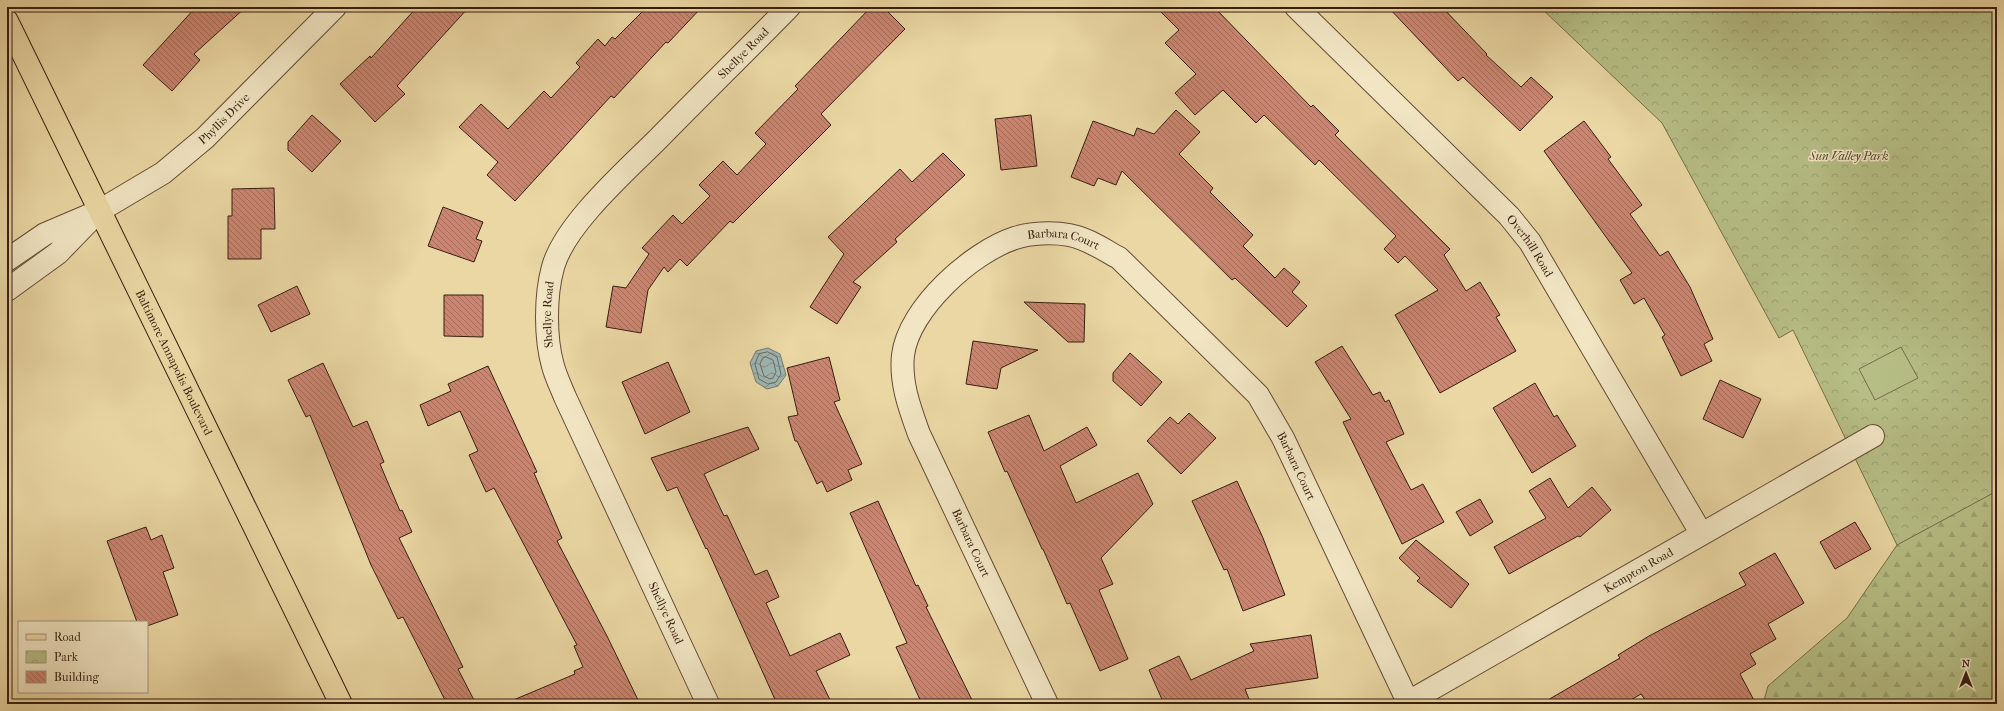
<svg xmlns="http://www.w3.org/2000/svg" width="2004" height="711" font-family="'IM FELL French Canon',serif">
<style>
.forest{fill:url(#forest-firs);stroke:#766e4b}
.park{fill:url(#park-crowns);stroke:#766e4b}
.pitch{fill:#b6be85;stroke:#766e4b}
.water{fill:url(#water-waves);stroke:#757972}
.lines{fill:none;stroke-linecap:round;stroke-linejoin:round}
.shore{stroke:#6a6a62;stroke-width:1}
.building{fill:url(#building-back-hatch);stroke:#371e11}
.minor-casing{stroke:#644c36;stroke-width:24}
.major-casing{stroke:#371e11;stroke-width:24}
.minor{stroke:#f1e5c3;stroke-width:22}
.major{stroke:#ead7a3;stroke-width:22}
.labels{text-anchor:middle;stroke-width:3;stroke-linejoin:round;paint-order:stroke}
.street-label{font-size:12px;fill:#371e11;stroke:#f1e5c3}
.park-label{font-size:12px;font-style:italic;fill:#57462e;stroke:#f1e5c3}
</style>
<defs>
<pattern id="forest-firs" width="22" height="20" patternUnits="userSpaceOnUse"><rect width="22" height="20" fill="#b6be85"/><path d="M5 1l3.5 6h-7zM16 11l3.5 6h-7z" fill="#9da372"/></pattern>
<pattern id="park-crowns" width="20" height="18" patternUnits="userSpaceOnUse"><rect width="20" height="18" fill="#b6be85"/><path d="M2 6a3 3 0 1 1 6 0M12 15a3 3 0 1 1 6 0" fill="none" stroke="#9da372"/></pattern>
<pattern id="water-waves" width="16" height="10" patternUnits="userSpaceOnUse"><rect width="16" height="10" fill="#9eb6b2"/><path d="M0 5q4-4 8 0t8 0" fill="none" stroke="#82938f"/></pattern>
<pattern id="building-back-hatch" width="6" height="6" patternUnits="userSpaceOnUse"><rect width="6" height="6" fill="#cc8570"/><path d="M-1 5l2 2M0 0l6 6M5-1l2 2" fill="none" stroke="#a66c5b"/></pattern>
</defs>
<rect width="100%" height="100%" fill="#ead7a3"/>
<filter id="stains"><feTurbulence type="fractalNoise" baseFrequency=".005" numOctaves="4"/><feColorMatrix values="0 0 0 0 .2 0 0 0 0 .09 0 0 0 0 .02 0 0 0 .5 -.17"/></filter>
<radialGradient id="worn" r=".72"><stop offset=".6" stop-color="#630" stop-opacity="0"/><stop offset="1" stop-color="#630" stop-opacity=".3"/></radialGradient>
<path class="forest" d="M1997 445V704H1763L1768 686 1847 618 1897 545Z"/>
<path class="park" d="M1540 7H1997V491L1897 545 1793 330 1779 338 1662 123Z"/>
<path class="pitch" d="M1901 347 1918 378 1875 400 1859 369Z"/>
<path class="water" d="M768 348 780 354 786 375 778 386 767 389 756 382 750 363 756 351Z"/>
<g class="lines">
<g class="shore">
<path d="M768 352 777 357 781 374 776 382 768 384 759 379 755 364 759 354Z"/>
<path d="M766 357 773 360 776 372 773 378 770 379 764 376 760 364 762 359Z"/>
</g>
</g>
<g class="building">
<path d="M196 7H246L194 54 200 60 172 91 143 65Z"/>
<path d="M417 7H469L397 86 405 94 375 122 340 84 370 56 371 58Z"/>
<path d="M647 7H702L668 43 666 42 614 98 611 96 515 201 487 175 498 162 459 127 481 104 508 129 544 91 551 98 580 67 576 63 598 39 605 46 612 37 615 39Z"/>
<path d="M871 7H883L905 29 821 114 831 125 733 223 730 221 687 266 680 259 668 272 664 267 648 290 641 333 606 327 613 286 626 288 649 254 642 248 673 215 682 224 710 196 699 185 723 161 737 175 766 144 755 133 798 89 795 86Z"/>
<path d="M1156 7H1214L1311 107 1313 105 1339 131 1335 135 1450 249 1444 255 1466 291 1480 282 1500 315 1496 317 1516 351 1440 393 1395 315 1438 290 1405 256 1398 263 1384 249 1396 236 1319 160 1315 165 1264 115 1256 123 1223 90 1195 115 1175 93 1196 74 1165 43 1179 30Z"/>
<path d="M1388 7H1442L1487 54 1486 55 1521 87 1531 77 1553 97 1520 131 1463 77 1458 81Z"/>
<path d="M1176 110 1200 132 1179 154 1213 188 1210 192 1253 235 1243 246 1275 278 1284 268 1300 282 1292 292 1307 306 1287 327 1235 278 1232 280 1122 171 1116 185 1098 178 1094 186 1071 177 1093 121 1134 136 1137 128 1154 134Z"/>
<path d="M312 115 341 141 312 172 288 150V142Z"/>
<path d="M1031 115 1037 166 1001 170 995 119Z"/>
<path d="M1584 121 1611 157 1608 159 1642 205 1630 214 1660 256 1668 251 1690 287 1713 339 1704 344 1712 361 1681 376 1662 337 1665 335 1644 298 1634 304 1620 280 1632 273 1544 151Z"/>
<path d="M943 153 965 175 895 239 897 242 853 282 861 287 837 324 810 307 844 254 828 237 900 169 912 182Z"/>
<path d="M274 188 275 229H261V259H228V216H232V189Z"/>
<path d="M443 207 483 222 476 239 482 241 474 262 428 246Z"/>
<path d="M297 286 310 314 271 332 258 305Z"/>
<path d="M444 295H483V337L444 336Z"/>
<path d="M1024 302 1085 304 1084 342H1068Z"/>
<path d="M973 341 1038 350 1001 368 997 389 966 384Z"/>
<path d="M1342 346 1373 395 1380 392 1385 402 1389 400 1404 434 1386 442 1411 490 1423 484 1444 522 1402 544 1343 422 1351 419 1315 362Z"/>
<path d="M1130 353 1162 382 1141 406 1113 381V373Z"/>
<path d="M829 357 840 400 834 402 862 464 848 470 852 480 827 492 822 481 817 484 797 441H795L788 417 798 415 787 368Z"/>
<path d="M668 362 690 412 645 434 622 382Z"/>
<path d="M323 363 353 427 367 421 384 462 380 464 400 511 402 510 412 532 399 538 463 667 458 669 476 704H447L403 617 398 619 371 565 310 415 306 417 288 380Z"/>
<path d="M488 366 537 472 534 473 562 538 557 541 607 636 640 704H504L575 674 574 671 583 667 574 646 577 645 494 488 486 492 469 455 478 451 460 411 428 426 420 405 451 391 448 384Z"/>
<path d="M1720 380 1761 399 1743 438 1703 419Z"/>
<path d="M1535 383 1554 417 1557 415 1576 446 1532 473 1493 408Z"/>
<path d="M1189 413 1216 438 1181 474 1147 441 1170 417 1178 424Z"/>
<path d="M1029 415 1044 451 1087 427 1097 445 1060 466 1076 503 1138 473 1153 504 1101 558 1113 584 1099 590 1128 659 1100 671 1070 603 1067 604 1043 549H1042L1007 471 1005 472 988 432Z"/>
<path d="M748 427 759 449 704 474 724 516 727 515 755 575 767 570 779 597 766 603 790 656 840 633 850 655 816 671 832 704H777L707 548 706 549 677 487 667 491 651 458Z"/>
<path d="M1550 478 1568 508 1592 487 1611 510 1580 537 1578 536 1509 574 1494 547 1546 518 1529 491Z"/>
<path d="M1237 481 1263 538 1285 595 1243 611 1227 569 1224 570 1192 501Z"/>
<path d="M1480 499 1493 522 1470 536 1456 512Z"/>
<path d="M878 501 916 586 918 585 928 606 926 607 974 704H922L896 647 907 643 850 513Z"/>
<path d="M1855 522 1871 549 1835 569 1820 542Z"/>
<path d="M146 527 151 540 162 535 174 568 163 572 178 615 147 626V622H137L107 541Z"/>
<path d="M1416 540 1469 584 1451 608 1417 581 1420 578 1399 558Z"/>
<path d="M1775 553 1804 603 1768 624 1776 639 1750 654 1756 664 1740 674 1756 704H1648L1641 694 1624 704H1541L1620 658 1618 655 1649 636 1746 585 1739 573Z"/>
<path d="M1311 635 1318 678 1245 689 1251 704H1164L1149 670 1179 656 1191 680 1254 651 1250 644Z"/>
</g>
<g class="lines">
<g class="minor-casing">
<g id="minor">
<path id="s1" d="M1296 7 1509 216 1530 242 1701 533"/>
<path id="s2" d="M7 260 45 234 99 211 163 173 205 138 335 7"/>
<path d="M7 290 58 253 91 219"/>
<path id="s3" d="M708 704 565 397C561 387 556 377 553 366 545 338 545 296 553 267 565 224 627 170 659 138 702 94 746 51 789 7"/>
<path id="s4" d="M1047 704 919 434C910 409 900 383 903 355 909 308 972 252 1015 238 1030 233 1053 232 1069 235 1087 238 1104 250 1119 258L1258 395 1283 438 1408 702"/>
<path id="s5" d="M1405 704 1873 436"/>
</g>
</g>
<g class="major-casing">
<g id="major">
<path id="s6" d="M7 21 341 704"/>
</g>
</g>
<use href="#minor" class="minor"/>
<use href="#major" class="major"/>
</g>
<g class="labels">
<g class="street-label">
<text dy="4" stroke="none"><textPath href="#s3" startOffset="760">Shellye Road</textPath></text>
<text dy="4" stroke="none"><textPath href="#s2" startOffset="261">Phyllis Drive</textPath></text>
<text dy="4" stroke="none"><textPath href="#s4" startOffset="598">Barbara Court</textPath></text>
<text dy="4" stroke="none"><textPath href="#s1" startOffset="335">Overhill Road</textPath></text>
<text dy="4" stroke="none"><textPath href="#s3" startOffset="424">Shellye Road</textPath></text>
<text dy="4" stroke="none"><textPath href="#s6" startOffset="380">Baltimore Annapolis Boulevard</textPath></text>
<text dy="4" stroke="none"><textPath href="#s4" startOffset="934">Barbara Court</textPath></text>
<text transform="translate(971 543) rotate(65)" y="4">Barbara Court</text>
<text dy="4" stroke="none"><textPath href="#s5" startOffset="269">Kempton Road</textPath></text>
<text transform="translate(666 613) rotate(65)" y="4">Shellye Road</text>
</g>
<g class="park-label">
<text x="1849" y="160">Sun Valley Park</text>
</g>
</g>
<rect width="2004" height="711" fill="none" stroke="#ead7a3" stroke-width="24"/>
<rect x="8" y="8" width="1988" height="695" fill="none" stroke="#371e11" stroke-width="2"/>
<rect x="12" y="12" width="1980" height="687" fill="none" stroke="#371e11"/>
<rect x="18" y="621" width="130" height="72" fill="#f1e5c3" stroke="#a7957c"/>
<rect x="26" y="634" width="20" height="6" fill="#ead7a3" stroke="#a7957c"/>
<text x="54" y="641" font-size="12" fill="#371e11">Road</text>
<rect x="26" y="651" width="20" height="12" fill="url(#park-crowns)" stroke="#a7957c"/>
<text x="54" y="661" font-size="12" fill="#371e11">Park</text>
<rect x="26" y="671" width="20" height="12" fill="url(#building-back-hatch)" stroke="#a7957c"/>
<text x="54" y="681" font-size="12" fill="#371e11">Building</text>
<g transform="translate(1966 673)" stroke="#f1e5c3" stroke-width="3" paint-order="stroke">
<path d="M0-3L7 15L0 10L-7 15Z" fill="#371e11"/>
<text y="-6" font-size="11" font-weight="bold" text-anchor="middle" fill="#371e11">N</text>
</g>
<rect width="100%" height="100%" filter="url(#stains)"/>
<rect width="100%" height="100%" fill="url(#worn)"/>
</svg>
